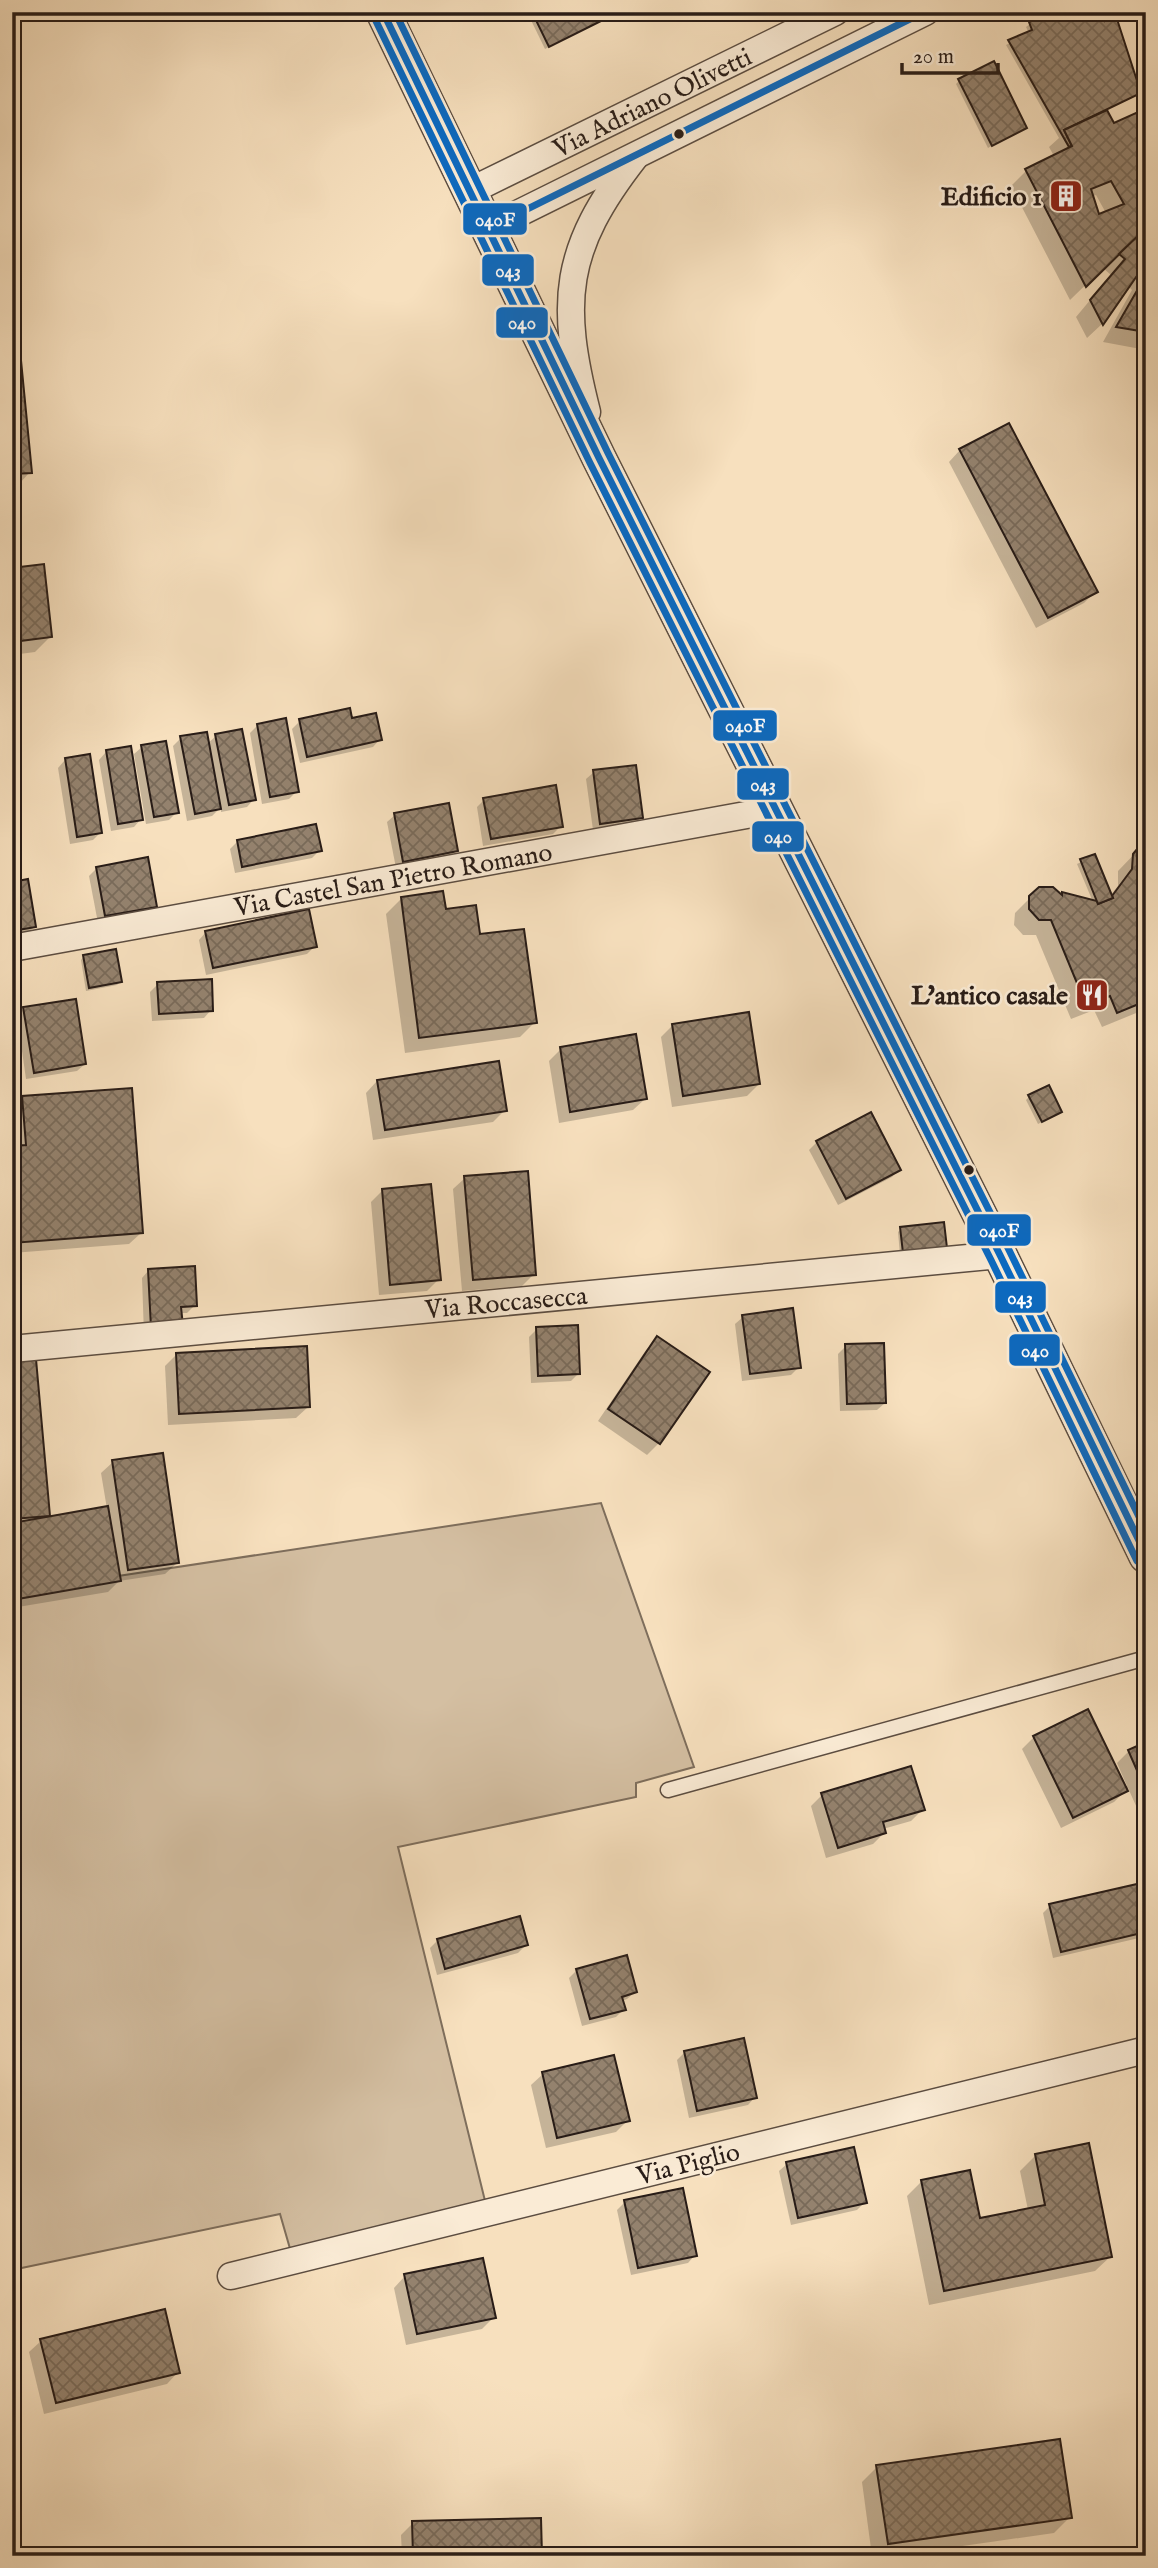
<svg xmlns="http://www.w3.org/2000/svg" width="1158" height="2568" font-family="'IM FELL English',serif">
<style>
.green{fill:#d4bfa2;stroke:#7e6e5c;stroke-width:2}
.shadow{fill:#0003;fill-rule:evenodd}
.building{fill:url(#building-cross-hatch);stroke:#281c17;stroke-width:2;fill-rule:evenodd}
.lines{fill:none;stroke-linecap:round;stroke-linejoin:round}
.service-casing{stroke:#5c4d41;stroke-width:17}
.minor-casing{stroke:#5c4d41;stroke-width:29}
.tertiary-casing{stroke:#5c4d41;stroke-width:36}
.path{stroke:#281c17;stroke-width:4.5;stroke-dasharray:2 3.5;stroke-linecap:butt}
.service{stroke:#faebd5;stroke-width:14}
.minor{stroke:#faebd5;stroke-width:26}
.tertiary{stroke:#faebd5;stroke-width:33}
.bus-1-casing{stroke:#faebd5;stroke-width:12}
.bus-2-casing{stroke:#faebd5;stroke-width:12}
.bus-3-casing{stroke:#faebd5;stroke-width:12}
.bus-1{stroke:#0c69bf;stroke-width:7}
.bus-2{stroke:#0c69bf;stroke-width:7}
.bus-3{stroke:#0c69bf;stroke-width:7}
.bus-dot{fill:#281c17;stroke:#faebd5;stroke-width:2.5}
.labels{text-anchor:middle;stroke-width:5;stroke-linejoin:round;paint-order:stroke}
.street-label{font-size:26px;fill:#281c17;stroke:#faebd5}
.poi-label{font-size:26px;font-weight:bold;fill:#281c17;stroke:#faebd5;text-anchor:end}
.line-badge{stroke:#faebd5;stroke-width:2.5}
.badge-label{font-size:19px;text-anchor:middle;font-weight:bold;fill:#fff}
</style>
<defs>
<pattern id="building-cross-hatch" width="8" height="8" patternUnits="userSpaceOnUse" patternTransform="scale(1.75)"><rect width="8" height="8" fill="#94826e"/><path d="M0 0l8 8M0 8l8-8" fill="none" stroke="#796a59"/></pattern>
</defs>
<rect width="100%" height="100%" fill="#f7e0be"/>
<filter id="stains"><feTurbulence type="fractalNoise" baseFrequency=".00286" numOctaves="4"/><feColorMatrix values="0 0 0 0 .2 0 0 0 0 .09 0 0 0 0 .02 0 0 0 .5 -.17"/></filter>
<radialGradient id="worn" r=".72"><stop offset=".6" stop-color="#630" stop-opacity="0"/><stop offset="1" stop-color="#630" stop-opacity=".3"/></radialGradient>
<path class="green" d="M601 1503 694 1767 636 1783V1797L398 1847 488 2213 293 2259 280 2214 12 2270V1592Z"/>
<g class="shadow">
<path d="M527 12H620L545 49Z"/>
<path d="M1054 12 1104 23 1139 93 1106 110 1114 126 1140 231 1146 235V350L1103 342 1132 290 1128 286 1102 324 1087 338 1076 317 1111 275 1103 268 1070 300 1011 186 1026 171 1054 156 1049 147 1059 138 1006 45 1029 33 1026 27 1030 24ZM1096 195 1106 213 1098 217 1091 197Z"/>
<path d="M959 81 1025 127 988 148 956 84Z"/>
<path d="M12 287 30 472 19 484H12Z"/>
<path d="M960 450 1096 591 1084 603 1036 628 949 462Z"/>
<path d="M12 569 50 637 35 652 12 655Z"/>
<path d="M351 720 380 739 373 747 300 763 292 729 300 721Z"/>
<path d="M258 725 297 791 289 799 262 804 250 733Z"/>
<path d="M216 736 254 799 247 807 221 812V807L212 816 187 821 173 746 181 738 207 744Z"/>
<path d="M142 747 177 812 169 820 146 824 134 754Z"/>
<path d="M106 752 141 819 134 827 111 831 99 760Z"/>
<path d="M65 760 101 832 93 840 70 844 58 768Z"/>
<path d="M594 772 641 818 633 825 593 830 586 779Z"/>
<path d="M484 800 561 826 553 834 483 846 477 807Z"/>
<path d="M395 815 456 851 448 858 396 868 387 822Z"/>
<path d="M238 841 320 850 312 858 235 873 230 849Z"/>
<path d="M1144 844 1146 1009 1102 1027 1094 1010 1071 1019 1036 935H1023L1014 925 1015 913 1040 888 1060 896 1062 894 1093 902 1077 864 1094 856 1110 896 1118 886V871Z"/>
<path d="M97 868 155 906 148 914 98 923 89 876Z"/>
<path d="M12 883 35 926 27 934 12 936Z"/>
<path d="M402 898 478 936 535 1022 520 1037 405 1053 386 914Z"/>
<path d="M206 932 315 946 307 954 206 975 199 940Z"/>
<path d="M84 956 120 982 117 985 86 991 81 960Z"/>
<path d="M158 984 211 1010 204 1018 152 1021 150 992Z"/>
<path d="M24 1008 85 1064 77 1071 26 1079 17 1016Z"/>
<path d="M673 1025 759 1084 747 1096 672 1107 661 1037Z"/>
<path d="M561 1049 645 1099 633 1110 559 1123 549 1061Z"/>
<path d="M377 1081 505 1110 493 1122 373 1140 366 1093Z"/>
<path d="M23 1097 141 1233 129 1244 12 1253V1108Z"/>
<path d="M1029 1097 1057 1115 1038 1124 1026 1100Z"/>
<path d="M817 1142 899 1169 892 1177 838 1205 809 1150Z"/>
<path d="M465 1178 534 1274 522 1286 462 1291 453 1189Z"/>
<path d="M383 1190 439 1279 427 1291 379 1295 371 1202Z"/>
<path d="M942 1224 900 1255 898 1232 901 1229Z"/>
<path d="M149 1270 195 1305 187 1313H180L144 1335 142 1278Z"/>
<path d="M743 1317 799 1367 791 1375 742 1381 735 1324Z"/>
<path d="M537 1329 579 1373 571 1381 531 1383 529 1337Z"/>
<path d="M657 1338 659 1443 647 1455 598 1421 646 1350Z"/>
<path d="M846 1346 885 1403 877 1410 840 1411 838 1354Z"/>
<path d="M177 1354 308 1407 296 1418 168 1425 165 1366Z"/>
<path d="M12 1363 49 1515 44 1519 107 1509 101 1473 113 1462 177 1563 165 1574 119 1581 108 1592 12 1608Z"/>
<path d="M1034 1737 1124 1787 1127 1786 1117 1763 1129 1751 1146 1744V1828L1128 1788 1114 1802 1061 1828 1022 1749Z"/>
<path d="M822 1795 923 1809 911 1821 883 1829 884 1833 873 1844 826 1858 811 1806Z"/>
<path d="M1050 1906 1146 1931 1139 1938 1053 1958 1043 1913Z"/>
<path d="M437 1941 526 1945 518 1953 437 1975 430 1948Z"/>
<path d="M577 1970 635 1992 627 1999 622 2001 624 2009 616 2017 582 2026 569 1978Z"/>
<path d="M685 2052 755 2097 748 2105 689 2118 677 2060Z"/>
<path d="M543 2074 628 2120 616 2132 546 2148 531 2085Z"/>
<path d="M1035 2156 1111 2256 1095 2271 929 2305 907 2196 922 2181 978 2220 1028 2210 1020 2171Z"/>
<path d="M787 2164 865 2202 857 2210 791 2225 779 2171Z"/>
<path d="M625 2202 695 2255 688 2263 631 2275 617 2210Z"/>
<path d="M405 2276 494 2317 482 2329 406 2345 394 2288Z"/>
<path d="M41 2341 178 2372 167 2384 44 2414 29 2352Z"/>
<path d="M877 2467 1070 2517 1054 2533 892 2556H872L862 2482Z"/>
<path d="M413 2523 540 2556H402L401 2535Z"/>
</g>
<g class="building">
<path d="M532 12H619L549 47Z"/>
<path d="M1050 12H1103L1105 21 1116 16 1141 93 1064 130 1072 146 1069 147 1008 40 1032 30 1029 22Z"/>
<path d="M994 61 1027 128 992 146 958 79Z"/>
<path d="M1107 110 1114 123 1138 112 1146 135V228L1086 287 1025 169 1072 146 1064 130ZM1111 181 1124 204 1099 214 1091 189Z"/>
<path d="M1143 231 1146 233V274L1141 270 1103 325 1090 300 1125 259 1119 254Z"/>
<path d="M12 268 32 473 12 474Z"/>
<path d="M1146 275V332L1116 327Z"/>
<path d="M1009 423 1098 592 1048 618 959 449Z"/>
<path d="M44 564 52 637 12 642V568Z"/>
<path d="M350 708 352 718 376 713 382 740 307 757 299 719Z"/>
<path d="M286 718 299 792 270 797 257 724Z"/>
<path d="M242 729 256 800 229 805 215 734Z"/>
<path d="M207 732 221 809 195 814 180 736Z"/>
<path d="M166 741 179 813 154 817 141 745Z"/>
<path d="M131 746 143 820 118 824 106 750Z"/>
<path d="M90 754 102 833 77 837 65 758Z"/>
<path d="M636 765 643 818 600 824 593 770Z"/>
<path d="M556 785 563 827 491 839 483 798Z"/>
<path d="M449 803 458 851 403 862 394 813Z"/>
<path d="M316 824 322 851 242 867 237 840Z"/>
<path d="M1143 842H1146V1001L1117 1013 1110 996 1086 1005 1051 920H1039L1029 909V896L1039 887H1053L1062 895V892L1097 901 1098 904 1113 898 1112 896 1132 869 1133 854Z"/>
<path d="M1095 854 1113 898 1098 904 1080 859Z"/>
<path d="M148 857 157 907 105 916 96 867Z"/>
<path d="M28 879 36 927 12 931V882Z"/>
<path d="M443 891 446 909 476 905 480 934 524 929 537 1023 419 1038 401 897Z"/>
<path d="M309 909 317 947 213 968 205 931Z"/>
<path d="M116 949 122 982 89 988 83 955Z"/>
<path d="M212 979 213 1011 159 1014 157 982Z"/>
<path d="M76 999 86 1064 34 1073 23 1007Z"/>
<path d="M749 1012 760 1084 683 1096 672 1024Z"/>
<path d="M636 1034 647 1099 570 1112 560 1047Z"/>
<path d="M499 1061 507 1111 385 1130 377 1080Z"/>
<path d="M1049 1085 1062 1112 1042 1122 1028 1095Z"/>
<path d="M132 1088 143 1233 12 1243V1146L26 1145 22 1096Z"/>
<path d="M871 1112 901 1170 846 1199 816 1141Z"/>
<path d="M528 1171 536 1275 473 1280 464 1176Z"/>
<path d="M431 1184 441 1280 390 1285 382 1189Z"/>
<path d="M944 1222 947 1248 903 1253 900 1227Z"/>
<path d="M195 1266 197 1306 181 1307 183 1326 151 1328 148 1269Z"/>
<path d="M793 1308 801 1368 750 1374 742 1315Z"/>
<path d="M578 1325 580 1374 538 1376 536 1327Z"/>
<path d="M657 1336 710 1372 660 1444 608 1409Z"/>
<path d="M884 1343 886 1403 847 1404 845 1344Z"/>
<path d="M307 1346 310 1407 179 1414 176 1353Z"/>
<path d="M36 1359 50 1516 12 1519V1361Z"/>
<path d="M163 1453 179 1563 128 1570 112 1460Z"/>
<path d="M108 1506 121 1581 12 1600V1523Z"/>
<path d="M1088 1709 1128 1791 1073 1818 1033 1736Z"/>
<path d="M1146 1742V1791L1128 1750Z"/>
<path d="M911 1766 925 1810 883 1822 886 1833 838 1848 821 1793Z"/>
<path d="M1137 1884 1146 1920V1932L1061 1952 1049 1904Z"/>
<path d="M520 1916 528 1945 445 1969 437 1939Z"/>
<path d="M627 1955 637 1992 622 1997 626 2010 590 2019 576 1969Z"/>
<path d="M744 2038 757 2098 697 2111 684 2051Z"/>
<path d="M614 2055 630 2121 557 2138 542 2072Z"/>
<path d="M1089 2143 1112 2257 944 2291 921 2180 970 2170 980 2218 1045 2205 1035 2154Z"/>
<path d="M854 2147 867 2203 798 2218 786 2162Z"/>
<path d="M683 2188 697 2256 638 2268 624 2200Z"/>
<path d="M483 2258 496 2318 417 2334 404 2274Z"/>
<path d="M165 2309 180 2373 56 2403 40 2339Z"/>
<path d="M1060 2439 1072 2518 888 2544 876 2465Z"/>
<path d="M541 2518 542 2556H413L412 2521Z"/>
<path d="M1146 2547V2556H1105V2553Z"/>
</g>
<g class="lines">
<g class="service-casing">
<path id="service" d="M668 1790 1146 1658"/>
</g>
<g class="minor-casing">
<g id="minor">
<path d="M470 191 835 12"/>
<path d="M489 228 925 12"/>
<path d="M587 412C559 302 563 249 635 157"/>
<path d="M12 948 774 810"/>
<path d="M12 1349 1000 1255"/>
<path d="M231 2276 1146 2050"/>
</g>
</g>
<g class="tertiary-casing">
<path id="tertiary" d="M383 12 599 458 1000 1255 1146 1556"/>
</g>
<path class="path" d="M1109 12 1111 18"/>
<use href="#service" class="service"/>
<use href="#minor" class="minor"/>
<use href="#tertiary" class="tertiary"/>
<g class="bus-1-casing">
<g id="bus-1">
<path d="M383 12 599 458 1000 1255 1146 1555"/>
<path d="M489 228 924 12"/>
</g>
</g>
<g class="bus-2-casing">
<path id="bus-2" d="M374 17 590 463 991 1260 1137 1561"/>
</g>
<g class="bus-3-casing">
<path id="bus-3" d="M395 12 608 453 1009 1250 1146 1531"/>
</g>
<use href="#bus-1" class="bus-1"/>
<use href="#bus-2" class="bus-2"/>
<use href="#bus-3" class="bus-3"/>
</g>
<defs>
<g id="building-square" transform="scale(1.75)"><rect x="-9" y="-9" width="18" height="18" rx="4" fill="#8f2418" stroke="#faebd5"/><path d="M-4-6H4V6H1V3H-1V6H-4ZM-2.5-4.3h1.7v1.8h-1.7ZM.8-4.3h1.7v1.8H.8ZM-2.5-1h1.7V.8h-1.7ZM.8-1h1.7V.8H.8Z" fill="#fff"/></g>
<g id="restaurant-square" transform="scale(1.75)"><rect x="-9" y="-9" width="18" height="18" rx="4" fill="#8f2418" stroke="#faebd5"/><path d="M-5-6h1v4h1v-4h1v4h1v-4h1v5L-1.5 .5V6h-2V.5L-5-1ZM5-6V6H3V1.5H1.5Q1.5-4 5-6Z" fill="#fff"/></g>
</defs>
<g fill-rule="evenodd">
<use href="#building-square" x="1066" y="196"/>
<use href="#restaurant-square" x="1092" y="995"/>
</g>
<g class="bus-dot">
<circle cx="679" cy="134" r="6"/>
<circle cx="969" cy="1170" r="6"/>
</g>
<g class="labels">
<g class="street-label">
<text transform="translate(652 102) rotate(-26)" y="9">Via Adriano Olivetti</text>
<text transform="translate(393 879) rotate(-10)" y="9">Via Castel San Pietro Romano</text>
<text transform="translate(506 1302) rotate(-5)" y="9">Via Roccasecca</text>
<text transform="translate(688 2163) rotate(-14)" y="9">Via Piglio</text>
</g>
<g class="poi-label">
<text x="1042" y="205">Edificio 1</text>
<text x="1068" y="1004">L'antico casale</text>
</g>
</g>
<g class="line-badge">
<rect x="462" y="202" width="66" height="34" rx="7" fill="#0c69bf"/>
<rect x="481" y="253" width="54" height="34" rx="7" fill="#0c69bf"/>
<rect x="495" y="306" width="54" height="33" rx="7" fill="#0c69bf"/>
<rect x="712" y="709" width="66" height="33" rx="7" fill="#0c69bf"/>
<rect x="736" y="767" width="54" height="34" rx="7" fill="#0c69bf"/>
<rect x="751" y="820" width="54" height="33" rx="7" fill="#0c69bf"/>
<rect x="966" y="1213" width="66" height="34" rx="7" fill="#0c69bf"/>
<rect x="994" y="1280" width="53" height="34" rx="7" fill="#0c69bf"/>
<rect x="1008" y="1333" width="53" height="34" rx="7" fill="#0c69bf"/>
</g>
<g class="badge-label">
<text x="495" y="226">040F</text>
<text x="508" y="277">043</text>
<text x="522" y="329">040</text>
<text x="745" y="732">040F</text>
<text x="763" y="791">043</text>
<text x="778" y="843">040</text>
<text x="999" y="1237">040F</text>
<text x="1020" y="1304">043</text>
<text x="1035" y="1357">040</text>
</g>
<rect width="1158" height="2568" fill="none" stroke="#f7e0be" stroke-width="42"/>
<rect x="14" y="14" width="1130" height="2540" fill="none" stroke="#281c17" stroke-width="3.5"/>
<rect x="21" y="21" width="1116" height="2526" fill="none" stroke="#281c17" stroke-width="2"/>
<path d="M902 63v10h96v-10" fill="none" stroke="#281c17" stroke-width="3.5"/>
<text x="913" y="63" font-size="21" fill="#281c17" stroke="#faebd5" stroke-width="5" paint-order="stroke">20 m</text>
<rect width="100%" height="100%" filter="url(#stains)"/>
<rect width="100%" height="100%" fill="url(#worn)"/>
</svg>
